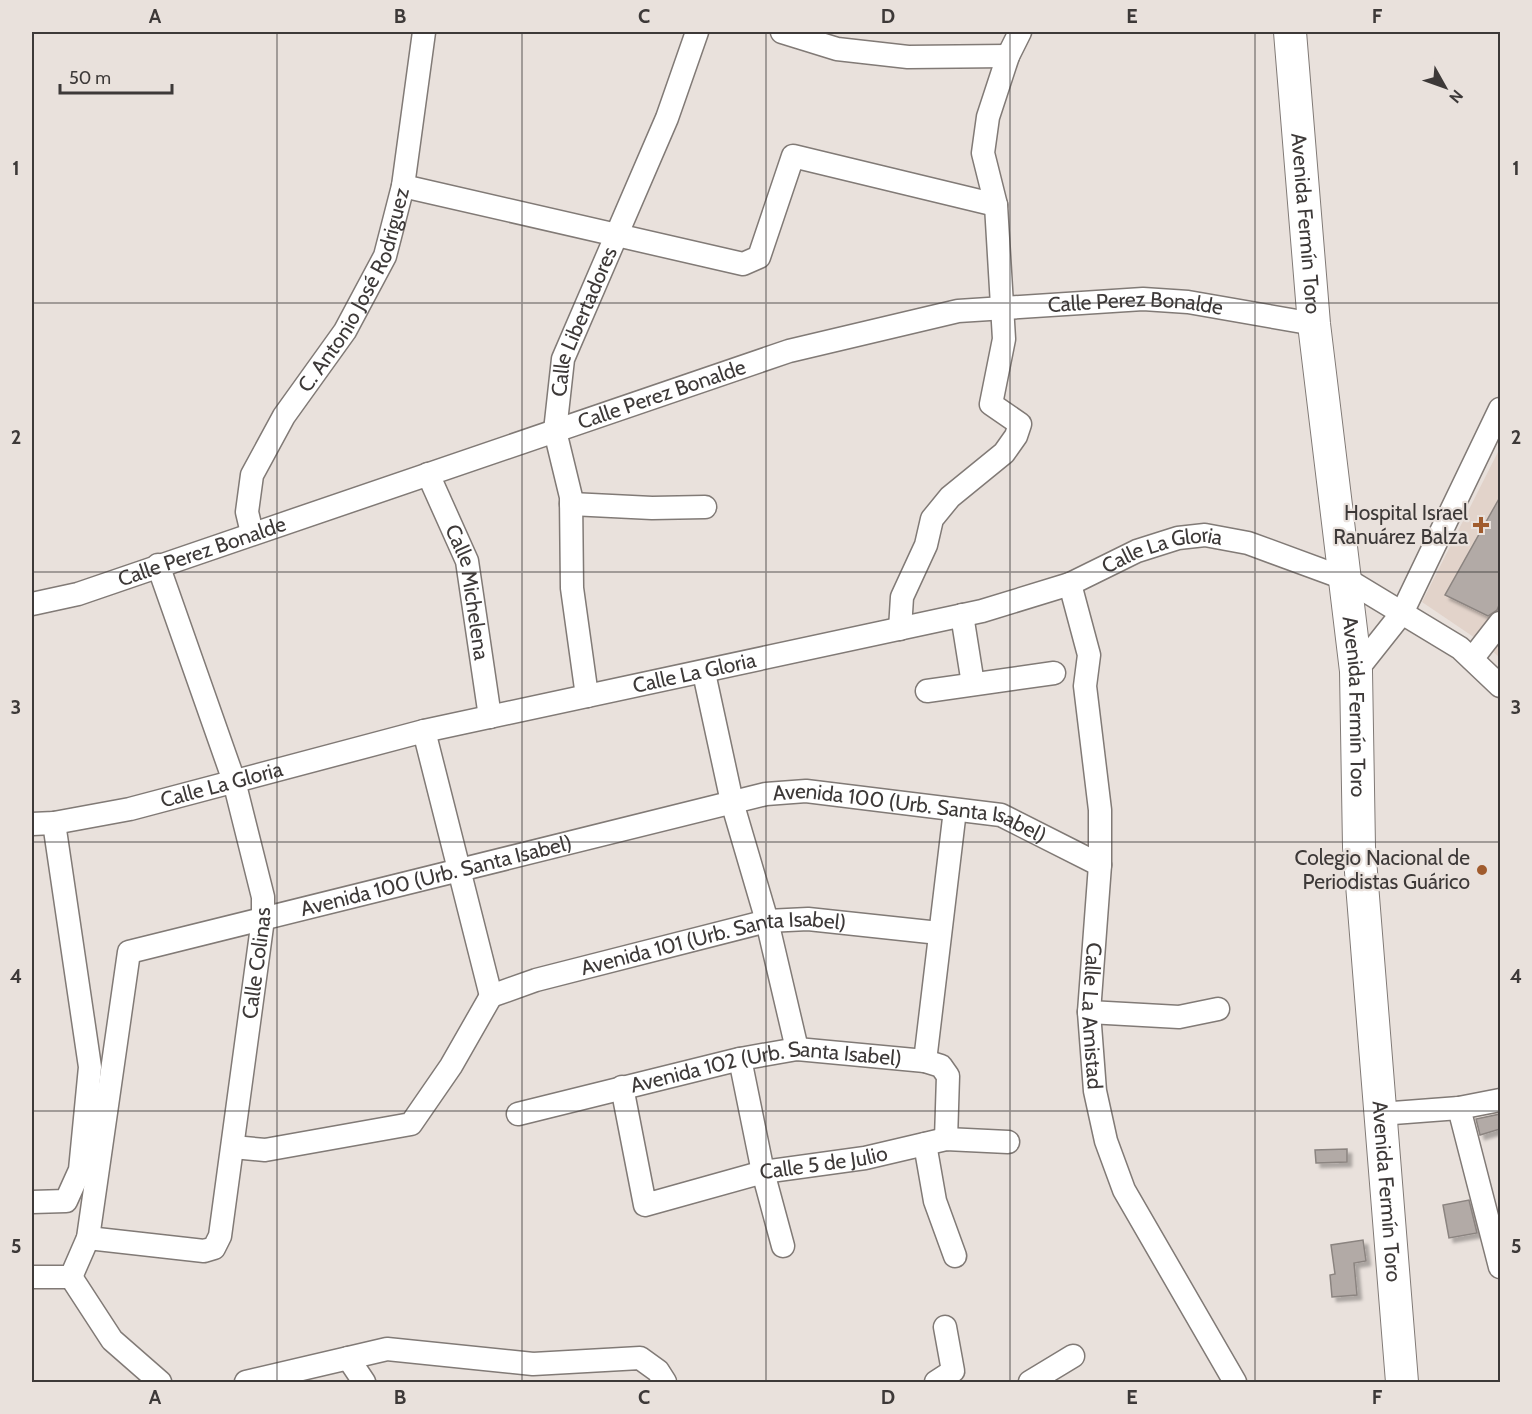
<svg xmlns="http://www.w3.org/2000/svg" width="1532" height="1414" font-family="Cabin,sans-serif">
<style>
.built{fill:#e2d3ca}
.building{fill:#b2aaa6;stroke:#8b8480;stroke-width:1.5;filter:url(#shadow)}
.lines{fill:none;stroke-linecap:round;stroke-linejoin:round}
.minor-casing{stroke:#817a76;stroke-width:25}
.highway-casing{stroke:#817a76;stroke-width:34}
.minor{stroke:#fff;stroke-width:22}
.highway{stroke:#fff;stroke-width:32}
.grid{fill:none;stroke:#3d3938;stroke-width:1.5;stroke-opacity:0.55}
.poi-dot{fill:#a05b2d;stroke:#e9e1dc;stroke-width:2}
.labels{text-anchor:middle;stroke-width:4.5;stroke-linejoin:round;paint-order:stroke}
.street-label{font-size:21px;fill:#3d3938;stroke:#e9e1dc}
.poi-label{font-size:21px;fill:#3d3938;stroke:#e9e1dc;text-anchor:end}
.neatline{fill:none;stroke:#3d3938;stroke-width:2}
.grid-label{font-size:20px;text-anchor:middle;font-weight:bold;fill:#3d3938}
</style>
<defs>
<filter id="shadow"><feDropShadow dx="4.5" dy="4.5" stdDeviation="1.5" flood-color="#0004"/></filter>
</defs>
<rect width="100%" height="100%" fill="#e9e1dc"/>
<path class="built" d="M1500 448V658L1487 646 1422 602Z"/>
<g class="building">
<path d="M1500 497V603L1497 610 1488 616 1445 595Z"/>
<path d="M1500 1114V1129L1480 1135 1476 1119Z"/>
<path d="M1347 1149V1162L1316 1163 1315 1150Z"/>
<path d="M1469 1200 1477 1233 1449 1238 1443 1205Z"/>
<path d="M1363 1240 1366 1261 1354 1263 1357 1295 1332 1297 1330 1275 1335 1274 1331 1245Z"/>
</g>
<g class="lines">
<g class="minor-casing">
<g id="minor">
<path d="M782 32 837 49 908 57 1008 56"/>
<path d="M403 186 743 264 759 257 793 156 996 205"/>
<path id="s1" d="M428 474 467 561 490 717"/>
<path d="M571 504 652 508 705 507"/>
<path id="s2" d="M252 533 247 512 252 475 284 416 345 331 385 256 403 186 424 32"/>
<path id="s3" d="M1070 584 1089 655 1085 686 1100 810V865L1089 1012 1095 1091 1106 1141 1124 1190 1235 1382"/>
<path id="s4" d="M32 604 78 594 789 351 958 311 1143 299 1188 302 1314 324"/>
<path d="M962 615 973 684"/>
<path d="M900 629 902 597 926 545 932 519 950 497 1004 453 1016 436 1020 424 991 404 1004 339 996 205 983 153 988 117 1008 56 1020 32"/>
<path d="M1472 659 1500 623"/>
<path d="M1356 671 1402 613 1500 409"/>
<path d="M704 673 732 802 767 921 797 1049"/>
<path d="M927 691 1054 673"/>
<path id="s5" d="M587 696 572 588 571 497 555 431 563 359 667 118 697 32"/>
<path d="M424 731 491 996"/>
<path id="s6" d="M32 824 54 823 130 809 424 731 982 611 1070 584 1137 551 1178 538 1205 535 1248 543 1346 579 1460 648 1500 686"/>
<path id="s7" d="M491 996 536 980 767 921 808 919 939 933"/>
<path d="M1089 1012 1179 1017 1218 1009"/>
<path d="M740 1059 763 1172 783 1246"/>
<path d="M925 1061 955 810"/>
<path id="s8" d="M622 1087 645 1205 763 1172 865 1158 946 1139 1008 1142"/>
<path d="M1459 1108 1500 1267"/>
<path id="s9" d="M518 1114 740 1059 797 1049 925 1061 941 1066 948 1076 946 1139"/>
<path d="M1380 1114 1459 1108 1500 1100"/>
<path d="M925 1144 935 1201 955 1256"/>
<path d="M233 1147 265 1150 411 1124 451 1066 491 996"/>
<path d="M32 1202 66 1201 80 1170 90 1067 54 823"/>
<path id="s10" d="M88 1238 204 1251 214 1248 220 1236 263 919V897L234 781 158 565"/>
<path id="s11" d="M32 1277H71L88 1238 129 952 766 794 806 791 1001 815 1100 865"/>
<path d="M71 1277 112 1340 160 1382"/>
<path d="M348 1358 364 1382"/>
<path d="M246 1382 387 1349 533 1364 640 1358 658 1371 665 1382"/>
<path d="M936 1382 953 1371 945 1327"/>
<path d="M1030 1382 1073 1356"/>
</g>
</g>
<g class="highway-casing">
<g id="highway">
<path id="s12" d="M1290 32 1314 324 1356 671 1359 847 1402 1382"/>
</g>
</g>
<use href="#minor" class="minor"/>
<use href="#highway" class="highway"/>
</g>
<path class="grid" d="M277 32V1382M522 32V1382M766 32V1382M1010 32V1382M1255 32V1382M32 303H1500M32 572H1500M32 842H1500M32 1111H1500"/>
<g class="poi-dot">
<path d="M1478 516h6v6h6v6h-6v6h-6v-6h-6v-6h6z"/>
<circle cx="1482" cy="870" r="6"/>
</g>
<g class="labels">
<g class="street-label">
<text dy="7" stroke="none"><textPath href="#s12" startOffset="192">Avenida Fermín Toro</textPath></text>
<text dy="7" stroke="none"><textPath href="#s2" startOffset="272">C. Antonio José Rodriguez</textPath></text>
<text dy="7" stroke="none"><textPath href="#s4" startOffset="1150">Calle Perez Bonalde</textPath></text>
<text dy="7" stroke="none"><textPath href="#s5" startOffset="382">Calle Libertadores</textPath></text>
<text dy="7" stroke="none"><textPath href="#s4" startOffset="664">Calle Perez Bonalde</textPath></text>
<text dy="7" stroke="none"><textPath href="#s4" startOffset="178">Calle Perez Bonalde</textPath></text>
<text dy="7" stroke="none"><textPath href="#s6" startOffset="1166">Calle La Gloria</textPath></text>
<text dy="7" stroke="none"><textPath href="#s1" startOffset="126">Calle Michelena</textPath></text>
<text dy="7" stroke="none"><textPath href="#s6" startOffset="680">Calle La Gloria</textPath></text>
<text dy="7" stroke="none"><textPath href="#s12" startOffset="678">Avenida Fermín Toro</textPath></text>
<text dy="7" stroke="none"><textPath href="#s6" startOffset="194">Calle La Gloria</textPath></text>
<text dy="7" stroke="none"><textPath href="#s11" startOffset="1173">Avenida 100 (Urb. Santa Isabel)</textPath></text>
<text dy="7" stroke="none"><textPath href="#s11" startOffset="687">Avenida 100 (Urb. Santa Isabel)</textPath></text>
<text dy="7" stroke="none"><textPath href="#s7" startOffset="230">Avenida 101 (Urb. Santa Isabel)</textPath></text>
<text dy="7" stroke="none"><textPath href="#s10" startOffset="416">Calle Colinas</textPath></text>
<text dy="7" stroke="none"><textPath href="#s3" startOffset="436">Calle La Amistad</textPath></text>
<text dy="7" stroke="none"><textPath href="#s9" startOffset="254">Avenida 102 (Urb. Santa Isabel)</textPath></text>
<text dy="7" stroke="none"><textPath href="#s8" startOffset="304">Calle 5 de Julio</textPath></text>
<text dy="7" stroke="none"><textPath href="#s12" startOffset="1164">Avenida Fermín Toro</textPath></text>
</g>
<g class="poi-label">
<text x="1468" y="520">Hospital Israel<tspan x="1468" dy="24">Ranuárez Balza</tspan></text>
<text x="1470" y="865">Colegio Nacional de<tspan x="1470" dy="24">Periodistas Guárico</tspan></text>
</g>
</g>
<rect width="1532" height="1414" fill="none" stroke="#e9e1dc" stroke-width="66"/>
<g transform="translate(1445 87) rotate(130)" stroke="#e9e1dc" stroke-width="4.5" paint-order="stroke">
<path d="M0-4.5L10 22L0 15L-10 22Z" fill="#3d3938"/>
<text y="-9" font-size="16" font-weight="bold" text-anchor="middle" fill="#3d3938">N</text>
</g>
<path d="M60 84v9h112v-9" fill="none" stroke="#3d3938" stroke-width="3"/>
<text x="69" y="84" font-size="18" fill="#3d3938" stroke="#e9e1dc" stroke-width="4.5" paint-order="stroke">50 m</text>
<rect x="33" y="33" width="1466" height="1348" class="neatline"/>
<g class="grid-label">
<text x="155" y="23">A</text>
<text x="400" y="23">B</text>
<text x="644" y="23">C</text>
<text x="888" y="23">D</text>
<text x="1132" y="23">E</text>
<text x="1377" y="23">F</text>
<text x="16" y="175">1</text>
<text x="1516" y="175">1</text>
<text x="16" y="444">2</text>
<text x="1516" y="444">2</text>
<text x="16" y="714">3</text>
<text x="1516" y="714">3</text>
<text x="16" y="983">4</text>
<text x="1516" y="983">4</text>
<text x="16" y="1253">5</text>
<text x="1516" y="1253">5</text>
<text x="155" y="1404">A</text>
<text x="400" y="1404">B</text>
<text x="644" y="1404">C</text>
<text x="888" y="1404">D</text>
<text x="1132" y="1404">E</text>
<text x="1377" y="1404">F</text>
</g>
</svg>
